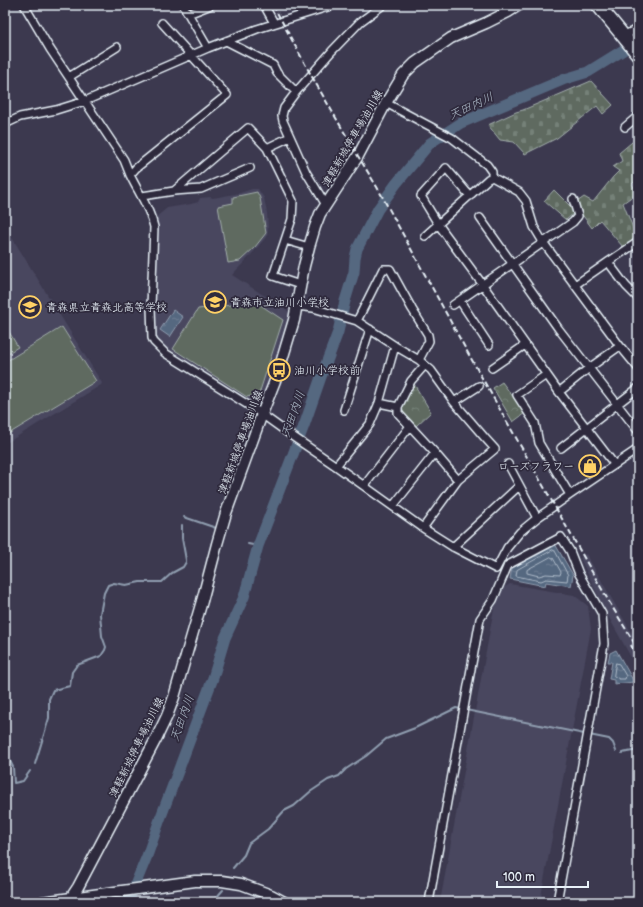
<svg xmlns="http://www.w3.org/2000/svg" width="643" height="907" viewBox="0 0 643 907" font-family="'Balsamiq Sans','Klee One',sans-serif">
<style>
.built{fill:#48465e}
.cemetery{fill:url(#cemetery-stones);stroke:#a3aeac}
.park{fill:url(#park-crowns);stroke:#a3aeac}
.pitch{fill:#5e6b60;stroke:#a3aeac}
.water{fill:url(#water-ripples);stroke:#909eb0}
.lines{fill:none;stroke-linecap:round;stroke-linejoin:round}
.shore{stroke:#adbac8;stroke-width:1}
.stream{stroke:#909eb0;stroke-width:2}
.river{stroke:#556780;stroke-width:11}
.street-casing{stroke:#e8f1f8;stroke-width:10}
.secondary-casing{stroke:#e8f1f8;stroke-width:13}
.highway-casing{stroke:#e8f1f8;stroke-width:16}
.street{stroke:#2f2a3d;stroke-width:7}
.secondary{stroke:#2f2a3d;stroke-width:10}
.highway{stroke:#2f2a3d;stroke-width:13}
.rail{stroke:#e8f1f8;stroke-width:2;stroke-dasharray:6 3;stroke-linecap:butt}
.labels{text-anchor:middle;stroke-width:3.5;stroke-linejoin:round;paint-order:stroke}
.street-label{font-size:11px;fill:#e8f1f8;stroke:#2f2a3d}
.poi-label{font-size:11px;fill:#e8f1f8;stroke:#2f2a3d;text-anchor:start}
.water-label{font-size:12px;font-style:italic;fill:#adbac8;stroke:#2f2a3d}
</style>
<defs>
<pattern id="cemetery-stones" width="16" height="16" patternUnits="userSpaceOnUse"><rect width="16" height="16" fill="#5e6b60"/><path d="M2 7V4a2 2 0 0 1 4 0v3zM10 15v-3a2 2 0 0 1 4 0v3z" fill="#758178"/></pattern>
<pattern id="park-crowns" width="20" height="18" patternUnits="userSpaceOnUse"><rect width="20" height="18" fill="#5e6b60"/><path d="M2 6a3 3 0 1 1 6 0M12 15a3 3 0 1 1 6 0" fill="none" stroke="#758178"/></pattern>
<pattern id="water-ripples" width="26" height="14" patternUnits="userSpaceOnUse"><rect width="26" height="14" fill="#556780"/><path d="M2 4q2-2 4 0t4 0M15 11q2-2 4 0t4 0" fill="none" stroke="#6d7d93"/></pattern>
</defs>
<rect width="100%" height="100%" fill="#3c394f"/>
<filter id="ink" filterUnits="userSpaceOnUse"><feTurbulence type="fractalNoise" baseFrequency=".025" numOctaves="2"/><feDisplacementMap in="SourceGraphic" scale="8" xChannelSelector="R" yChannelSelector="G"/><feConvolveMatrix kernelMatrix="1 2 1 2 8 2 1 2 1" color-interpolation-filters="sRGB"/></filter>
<g filter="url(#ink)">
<path class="built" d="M 252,189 L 258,189 L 264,198 L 267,213 L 268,229 L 267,236 L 251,255 L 232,275 L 290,312 L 277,363 L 260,406 L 257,408 L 172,355 L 156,341 L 154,337 L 155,218 L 167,208 L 191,204 L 198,202 L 200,198 L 210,197 L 213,198 L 240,193 Z
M 5,230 L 8,231 L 102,383 L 101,385 L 5,444 Z
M 586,554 L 638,644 L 638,670 L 607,614 L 580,558 Z
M 510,584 L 574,595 L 588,606 L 591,629 L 540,902 L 440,902 L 494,608 L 503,588 Z"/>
<path class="cemetery" d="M 591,81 L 613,105 L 603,114 L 597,106 L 557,138 L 525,154 L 514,142 L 500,140 L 488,125 L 516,112 L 523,110 Z
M 638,137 L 638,178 L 632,184 L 637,193 L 623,203 L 637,238 L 623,247 L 600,220 L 592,228 L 578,209 L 577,202 L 584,197 L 593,202 L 613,177 L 619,171 L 613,167 L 622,161 L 619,153 Z
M 554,190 L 573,209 L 574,213 L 566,220 L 544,201 Z"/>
<path class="park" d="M 502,382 L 525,413 L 513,422 L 493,388 Z
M 414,384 L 431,412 L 416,426 C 412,422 407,418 404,414 C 399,406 409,391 414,384 Z"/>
<path class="pitch" d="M 257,192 L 260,198 L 266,233 L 255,247 L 240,261 L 228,263 L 218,206 L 233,203 L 233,197 Z
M 256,302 L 283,320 L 259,394 L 247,397 L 173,349 L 198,309 Z
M 5,325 L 18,347 L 5,355 Z
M 62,327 L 96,381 L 5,436 L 5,362 Z"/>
<path class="water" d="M 173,310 L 183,317 L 170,337 L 160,330 Z
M 555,544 L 573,575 L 571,586 L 546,582 L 545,586 L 510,579 L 512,568 Z
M 616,650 L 634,682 L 614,684 L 614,680 L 609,679 L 612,662 L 608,662 L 610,653 Z"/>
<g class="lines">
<path class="shore" d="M 553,550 L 555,551 L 568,575 L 567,581 L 546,579 L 541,581 L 516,576 L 517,570 Z
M 551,557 L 553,558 L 561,572 L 560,575 L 546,574 L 539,576 L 527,573 L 527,570 Z
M 616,663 L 619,664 L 626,676 L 625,679 L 619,679 L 614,676 Z"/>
<path class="stream" d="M 184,517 L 216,528
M 248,544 L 258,546
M 5,744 L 7,750
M 622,753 L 638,750
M 9,759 L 13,767 L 14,783 L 23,781 L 30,771
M 35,764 L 49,718 L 49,699 L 53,690 L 70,686 L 72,672 L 77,665 L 101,656 L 105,650 L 106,647 L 102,636 L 100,614 L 104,593 L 108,585 L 114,583 L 126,585 L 140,582 L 162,582 L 172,573 L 183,567 L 186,562 L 186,560 L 182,538 L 182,525
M 233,868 L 244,855 L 249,843 L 268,829 L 284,811 L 294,806 L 310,792 L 328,780 L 339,776 L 346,769 L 366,756 L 386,739 L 415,728 L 456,708 L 609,739 L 613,743 L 616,751
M 215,902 L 215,899 L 223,890"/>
<path class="river" d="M 128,902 L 147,856 L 159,822 L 213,678 L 225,638 L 244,597 L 258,546 L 305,423 L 321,377 L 338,332 L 345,301 L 354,272 L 355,258 L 357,249 L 378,209 L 396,184 L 430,143 L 461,123 L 565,79 L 588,72 L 638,41"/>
<g class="street-casing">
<path id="street" d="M 24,5 L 50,49 L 124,160 C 126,165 128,170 130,175 C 138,192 150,208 154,227 L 151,307 L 152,338 L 154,342 L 165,353 L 256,410 L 292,436 L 336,466 L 423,528 L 453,547 L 496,569 L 507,548 L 520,532 L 537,518 L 570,495 L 638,449
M 183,5 L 208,48
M 264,5 L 274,23
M 188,14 L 211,5
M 623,36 L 631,32 L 638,28
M 226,41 L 273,65 L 277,73 L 296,92
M 69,77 L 117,47
M 386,103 L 452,138 L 487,165 L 492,172 L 492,177
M 5,124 L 20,117 L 56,110 L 85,101 L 208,48 L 257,29 L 334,5
M 625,127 L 638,116
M 267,148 L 290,137
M 130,175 L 136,168 L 227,95 L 162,23
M 174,191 L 201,189 L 250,168
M 142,196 L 174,191 L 248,128 L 267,148 L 293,201 L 292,219 L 285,240 L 309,247
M 470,196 L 446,168 L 421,196 L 438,224 L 483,285 L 559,392 L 614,464
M 326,205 L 306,172 L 283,121 L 282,116 L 284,108 L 296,92 L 332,51 L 360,22 L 383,5
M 480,218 L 558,328 L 638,431
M 425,236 L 488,179 L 492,177 L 519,192 L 526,201 L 534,227 L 543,242 L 620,346 L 638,368
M 285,240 L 273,276 L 300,285
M 608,262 L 626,286 L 638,298
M 575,285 L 608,262 L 638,242
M 460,301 L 489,345
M 453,305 L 573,222 L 578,216 L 573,199
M 297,306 L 313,308 L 357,321 L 395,346 L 419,360 L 431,370 L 454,402 L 485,438 L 495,449 L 458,480 L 423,528
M 357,321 L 383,269 L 390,269 L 412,309 L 428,335 L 429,341 L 419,360
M 425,365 L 411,381 L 398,407 L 398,413 L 435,453 L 458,480
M 492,368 L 525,345
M 546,375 L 517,395 L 535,423 L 539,443 L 570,495
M 559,392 L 589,368 L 620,346
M 454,402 L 479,386
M 379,403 L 395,346
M 344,410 L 370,329
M 561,448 L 638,388
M 508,464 L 537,518
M 336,466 L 370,424 L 379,403 L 398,407
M 364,486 L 410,426
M 393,506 L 435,453
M 453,547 L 519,486
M 429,902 L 480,619 L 493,600 L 508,565 L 561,537 L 570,551 L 579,574 L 602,614 L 604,644 L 557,902"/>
</g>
<g class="secondary-casing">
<path id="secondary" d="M 42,902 L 195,881 L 222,881 L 241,884 L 271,895 L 284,902
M 68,902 L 78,887 L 156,739 L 167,716 L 174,697 L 202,601 L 217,544 L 226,513 L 262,414 L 278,373 L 294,320 L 304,266 L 309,247 L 315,227 L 320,214 L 358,156 L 386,103 L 403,75 L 415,63 L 451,38 L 486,23 L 508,12 L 519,5"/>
</g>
<g class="highway-casing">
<path id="highway" d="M 598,5 L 638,54"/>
</g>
<use href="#street" class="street"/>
<use href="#secondary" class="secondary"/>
<use href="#highway" class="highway"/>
<path class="rail" d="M 273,5 L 311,75 L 358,156 L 377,187 L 464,346 L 608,600 L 638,649
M 631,645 L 638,659
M 5,893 L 10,902"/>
</g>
</g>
<defs>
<g id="school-ring" transform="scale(1.15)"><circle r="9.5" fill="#2f2a3d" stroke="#ffd166" stroke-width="1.5"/><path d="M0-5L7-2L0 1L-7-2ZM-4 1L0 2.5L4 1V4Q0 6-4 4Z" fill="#ffd166"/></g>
<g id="bus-ring" transform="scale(1.15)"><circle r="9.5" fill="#2f2a3d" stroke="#ffd166" stroke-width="1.5"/><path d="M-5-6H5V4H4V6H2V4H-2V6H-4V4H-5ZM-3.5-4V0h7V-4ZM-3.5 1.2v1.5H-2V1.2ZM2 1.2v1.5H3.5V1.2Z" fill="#ffd166"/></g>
<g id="shop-ring" transform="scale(1.15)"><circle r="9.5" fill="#2f2a3d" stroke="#ffd166" stroke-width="1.5"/><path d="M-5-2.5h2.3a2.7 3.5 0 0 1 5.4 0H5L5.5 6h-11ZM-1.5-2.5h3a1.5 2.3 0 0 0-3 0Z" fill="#ffd166"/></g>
</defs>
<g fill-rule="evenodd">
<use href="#school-ring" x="215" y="302"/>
<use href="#school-ring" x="30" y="307"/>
<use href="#bus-ring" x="279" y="370"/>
<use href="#shop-ring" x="590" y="466"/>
</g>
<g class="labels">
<g class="street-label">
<text transform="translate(352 138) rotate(-60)" y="4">津軽新城停車場油川線</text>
<text transform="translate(240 442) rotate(-70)" y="4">津軽新城停車場油川線</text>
<text transform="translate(136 747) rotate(-64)" y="4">津軽新城停車場油川線</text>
</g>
<g class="poi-label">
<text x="230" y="306">青森市立油川小学校</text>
<text x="46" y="311">青森県立青森北高等学校</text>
<text x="294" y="374">油川小学校前</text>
<text x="574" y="470" text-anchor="end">ローズフラワー</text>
</g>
<g class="water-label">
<text transform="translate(471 106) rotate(-25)" y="4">天田内川</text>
<text transform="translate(293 414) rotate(-70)" y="4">天田内川</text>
<text transform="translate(182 718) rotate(-70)" y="4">天田内川</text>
</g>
</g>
<rect width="643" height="907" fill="none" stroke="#2f2a3d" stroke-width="20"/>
<rect x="10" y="10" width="623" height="887" fill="none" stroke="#e8f1f8" stroke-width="1.5" filter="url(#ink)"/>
<path d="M497 881v6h91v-6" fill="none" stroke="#e8f1f8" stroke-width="2"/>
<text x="503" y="881" font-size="12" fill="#e8f1f8" stroke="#2f2a3d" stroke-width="3" paint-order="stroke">100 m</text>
</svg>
